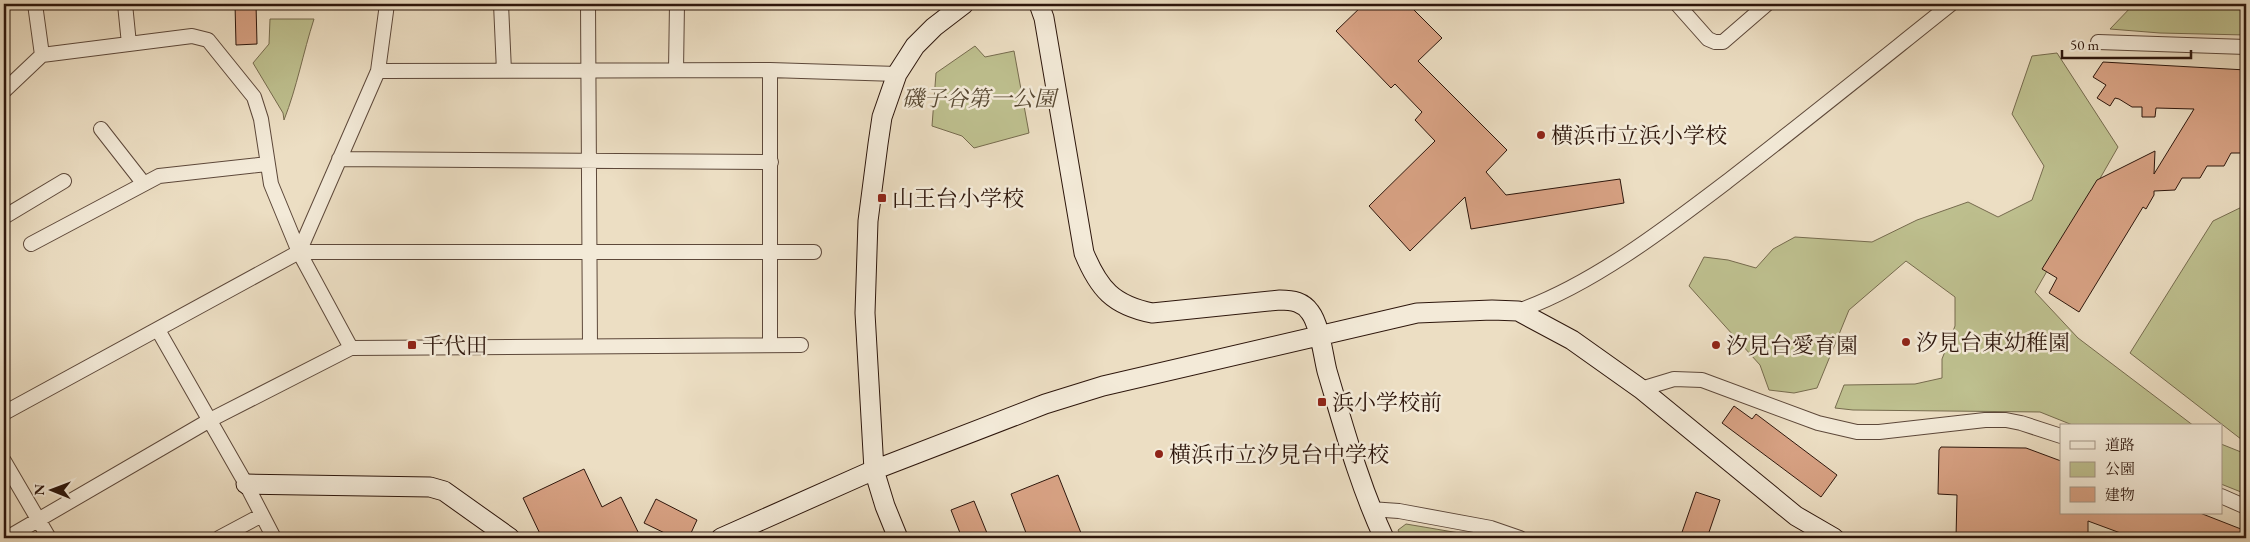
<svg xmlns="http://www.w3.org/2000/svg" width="2250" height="542" viewBox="0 0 2250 542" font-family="'EB Garamond','Noto Serif JP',serif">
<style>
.green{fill:#bec08f;stroke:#766b4e}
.building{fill:#d8a284;stroke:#2d160c}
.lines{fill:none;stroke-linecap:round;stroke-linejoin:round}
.street-casing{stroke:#5d483a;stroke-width:16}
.secondary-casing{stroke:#2d160c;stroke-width:21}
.street{stroke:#f3ead8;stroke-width:14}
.secondary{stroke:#f3ead8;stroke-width:19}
.poi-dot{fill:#8f2418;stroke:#f3ead8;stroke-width:2}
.labels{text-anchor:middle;stroke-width:5;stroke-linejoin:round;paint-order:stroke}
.park-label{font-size:22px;font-style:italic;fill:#584933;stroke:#f3ead8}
.poi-label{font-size:22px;fill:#2d160c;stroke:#f3ead8;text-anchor:start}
</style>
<rect width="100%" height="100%" fill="#ecdec3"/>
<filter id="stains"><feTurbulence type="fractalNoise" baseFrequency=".004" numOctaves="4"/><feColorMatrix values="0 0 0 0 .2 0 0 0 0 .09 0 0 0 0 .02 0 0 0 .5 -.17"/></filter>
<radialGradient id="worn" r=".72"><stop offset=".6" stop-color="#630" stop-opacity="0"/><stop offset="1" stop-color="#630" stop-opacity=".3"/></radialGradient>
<path class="green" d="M 2134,4 L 2246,4 L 2246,35 L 2160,33 L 2110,29 Z
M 270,19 L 314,19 C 303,53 297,87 284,120 L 283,113 L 253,63 L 269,44 Z
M 975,46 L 985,57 L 1014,51 L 1029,133 L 974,148 L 962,136 L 932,126 L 936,73 Z
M 2057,53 L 2118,147 L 2035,292 L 2078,338 L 2194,426 L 2075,426 L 2040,412 L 1853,410 L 1835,408 L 1844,385 L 1915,384 L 1942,378 L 1942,359 L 1955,326 L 1955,297 L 1906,261 L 1849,310 L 1817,388 L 1794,393 L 1769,390 L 1760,365 L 1689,286 L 1704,257 L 1728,260 L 1756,268 L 1773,249 L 1795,237 L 1872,242 L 1917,220 L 1968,202 L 1998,217 L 2032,200 L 2044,166 L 2012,114 L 2032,56 Z
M 2246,205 L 2246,443 L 2130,353 L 2213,221 Z
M 2221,444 L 2246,454 L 2246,494 L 2221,484 Z
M 1406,524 L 1477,536 L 1485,538 L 1402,538 L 1398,530 Z"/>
<path class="building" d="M 235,4 L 256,4 L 257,44 L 236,45 Z
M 1364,4 L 1408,4 L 1442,38 L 1418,61 L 1507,150 L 1486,172 L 1506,195 L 1620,179 L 1624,203 L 1471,229 L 1465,197 L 1410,251 L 1369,206 L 1435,141 L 1415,120 L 1422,112 L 1395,84 L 1391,88 L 1336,31 Z
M 2103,62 L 2246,70 L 2246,153 L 2231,153 L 2224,166 L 2207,166 L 2200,178 L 2182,178 L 2175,190 L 2154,191 L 2154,195 L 2146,209 L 2143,207 L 2079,312 L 2049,293 L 2057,278 L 2042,269 L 2097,180 L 2155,151 L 2154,174 L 2194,109 L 2156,108 L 2155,117 L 2142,117 L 2142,107 L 2132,107 L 2119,99 L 2115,98 L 2110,106 L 2097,98 L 2106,85 L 2093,77 Z
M 1734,406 L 1752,419 L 1756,414 L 1837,475 L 1821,497 L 1722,423 Z
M 1941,447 L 2026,448 L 2061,461 L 2061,513 L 2200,513 L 2246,531 L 2246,538 L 2134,538 L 2088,521 L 2088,538 L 1956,538 L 1957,495 L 1938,494 L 1939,450 Z
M 584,469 L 602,507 L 621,497 L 641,538 L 542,538 L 523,498 Z
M 1058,475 L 1083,538 L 1028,538 L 1011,494 Z
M 1696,492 L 1720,500 L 1707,538 L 1680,538 Z
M 656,499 L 697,520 L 691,533 L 675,538 L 644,523 Z
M 974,501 L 989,538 L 962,538 L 951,510 Z"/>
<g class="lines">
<g class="street-casing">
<path id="street" d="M 35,4 L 42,55
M 125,4 L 129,44
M 501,4 L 504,71
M 588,4 L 590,346
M 1677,4 L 1708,39 L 1715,42 L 1723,42 L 1767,4
M 2098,42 L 2246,47
M 676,70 L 677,4
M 770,70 L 770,345
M 378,71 L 770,70 L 897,74
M 4,91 L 42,55 L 192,36 L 208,40 L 254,97 L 261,119 L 271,184 L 299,252 L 351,348 L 801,345
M 101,129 L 144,184
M 339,159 L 771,162
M 4,217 L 64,181
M 31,244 L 159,176 L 267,164
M 299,252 L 814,252
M 1518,311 C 1592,285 1666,228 1729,180 C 1804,122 1877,63 1951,4
M 158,330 L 246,484 L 274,538
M 1641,389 L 1674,379 L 1702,380 L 1818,423 L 1857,432 L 1879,432 L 1985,420 L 2006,420 L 2021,423 L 2061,436
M 4,413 L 299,252 L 378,71 L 387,4
M 4,461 L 49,538
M 2221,496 L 2246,507
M 1370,509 L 1399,511 L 1491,528 L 1520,538
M 7,538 L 210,420 L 351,348
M 219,538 L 262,515"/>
</g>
<g class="secondary-casing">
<path id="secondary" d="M 1039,4 L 1044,18 L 1084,253 C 1099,289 1113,305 1152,313 L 1280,300 C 1293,300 1303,302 1310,312 C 1320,325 1323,355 1327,371 C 1344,428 1359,484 1384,538
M 246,484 L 430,487 L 444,491 L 510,538
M 721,538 L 874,470 L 1045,404 L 1103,386 L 1417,313 L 1492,310 L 1518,311 L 1572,340 L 1641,389 L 1796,516 L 1834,538
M 898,538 L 885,506 L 874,470 L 865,313 L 868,221 L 878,144 L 882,117 L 897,74 L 915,46 L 934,27 L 964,4"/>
</g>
<use href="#street" class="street"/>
<use href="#secondary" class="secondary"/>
</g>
<g class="poi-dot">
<circle cx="1541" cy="135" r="5"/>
<rect x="877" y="193" width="10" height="10" rx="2.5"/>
<circle cx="1906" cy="342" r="5"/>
<rect x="407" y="340" width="10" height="10" rx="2.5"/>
<circle cx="1716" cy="345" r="5"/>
<rect x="1317" y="397" width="10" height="10" rx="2.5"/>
<circle cx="1159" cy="454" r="5"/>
</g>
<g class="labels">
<g class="park-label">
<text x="979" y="106">磯子谷第一公園</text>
</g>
<g class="poi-label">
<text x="1551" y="143">横浜市立浜小学校</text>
<text x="892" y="206">山王台小学校</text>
<text x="1916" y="350">汐見台東幼稚園</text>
<text x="422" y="353">千代田</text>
<text x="1726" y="353">汐見台愛育園</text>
<text x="1332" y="410">浜小学校前</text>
<text x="1169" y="462">横浜市立汐見台中学校</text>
</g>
</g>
<rect width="2250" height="542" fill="none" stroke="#ecdec3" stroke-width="20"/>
<rect x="5" y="5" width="2240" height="532" fill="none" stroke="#2d160c" stroke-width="2.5"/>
<rect x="10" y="10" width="2230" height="522" fill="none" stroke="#2d160c"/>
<rect x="2060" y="424" width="162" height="90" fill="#f3ead8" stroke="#a49586"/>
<rect x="2070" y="441" width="25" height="8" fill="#f3ead8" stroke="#a49586"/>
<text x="2105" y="450" font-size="15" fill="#2d160c">道路</text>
<rect x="2070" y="462" width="25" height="15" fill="#bec08f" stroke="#a49586"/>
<text x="2105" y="474" font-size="15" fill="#2d160c">公園</text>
<rect x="2070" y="487" width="25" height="15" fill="#d8a284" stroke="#a49586"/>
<text x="2105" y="500" font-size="15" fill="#2d160c">建物</text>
<g transform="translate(52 490) rotate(271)" stroke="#f3ead8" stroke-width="4" paint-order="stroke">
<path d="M0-4L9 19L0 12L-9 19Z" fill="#2d160c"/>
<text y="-8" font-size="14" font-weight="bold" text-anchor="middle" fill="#2d160c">N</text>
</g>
<path d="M2062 50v8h129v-8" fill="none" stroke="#2d160c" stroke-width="2.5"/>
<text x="2070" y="50" font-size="15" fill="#2d160c" stroke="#f3ead8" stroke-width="4" paint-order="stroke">50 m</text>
<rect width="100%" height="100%" filter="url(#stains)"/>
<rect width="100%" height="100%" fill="url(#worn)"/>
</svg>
